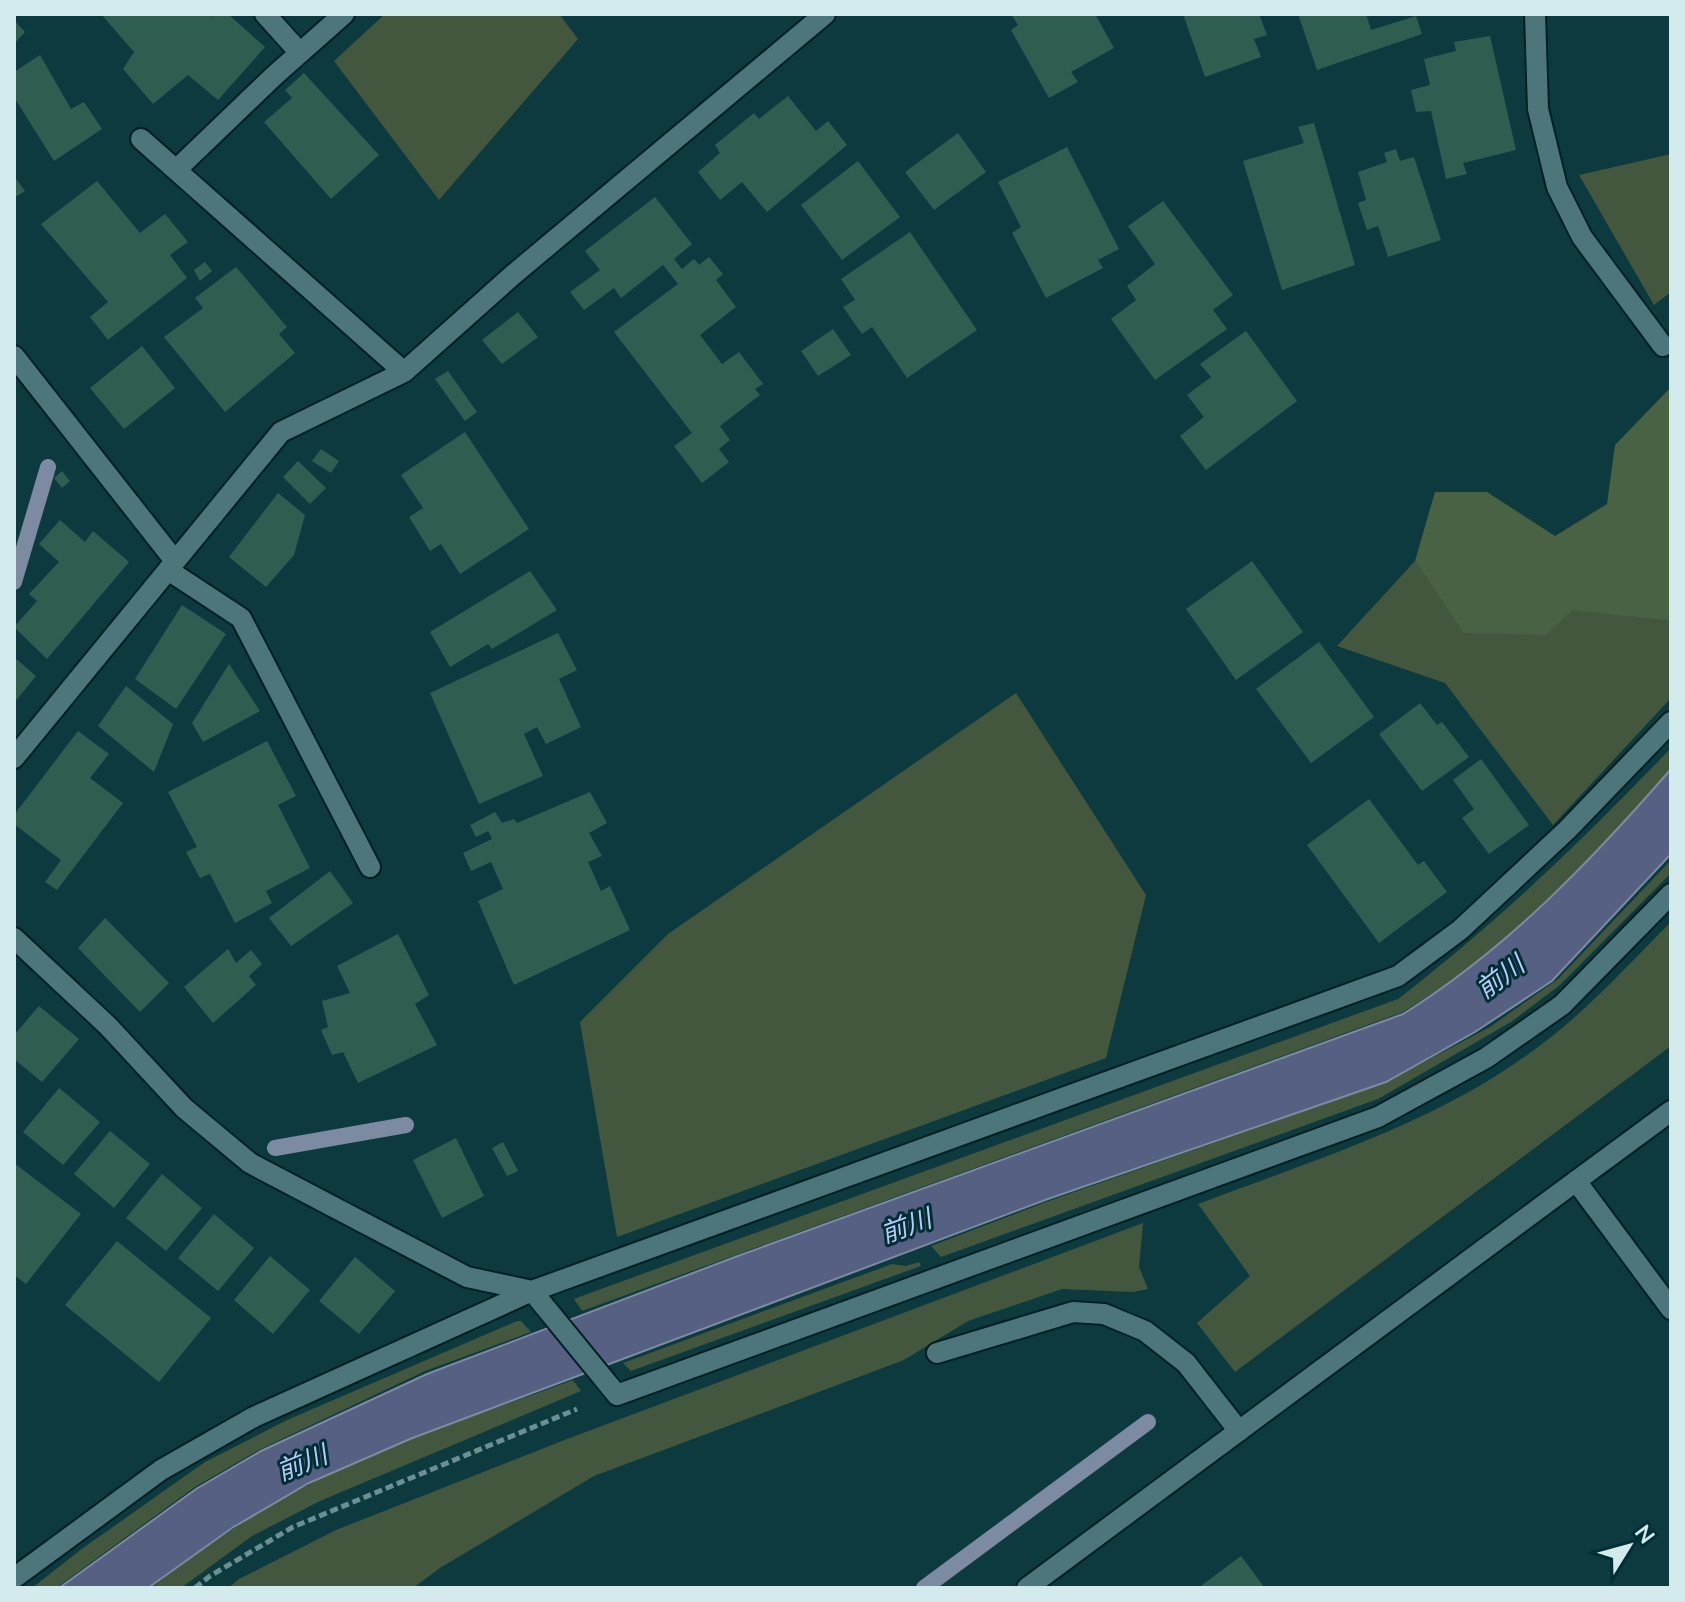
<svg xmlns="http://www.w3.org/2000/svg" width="1685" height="1602" viewBox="0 0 1685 1602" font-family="'Nunito Sans','Noto Sans JP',sans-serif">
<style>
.green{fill:#43573f}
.forest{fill:#496244}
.water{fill:#566082;stroke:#7c8aa2;stroke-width:2}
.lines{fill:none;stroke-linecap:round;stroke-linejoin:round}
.stream{stroke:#7c8aa2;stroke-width:16}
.building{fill:#2f5e51}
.service-casing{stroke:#002024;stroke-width:24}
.minor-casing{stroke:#002024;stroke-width:24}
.tertiary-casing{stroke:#002024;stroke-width:24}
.path{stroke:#6c8f93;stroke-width:5;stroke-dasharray:8 4;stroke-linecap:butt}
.service{stroke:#4c767c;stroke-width:20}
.minor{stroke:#4c767c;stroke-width:20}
.tertiary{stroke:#4c767c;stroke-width:20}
.labels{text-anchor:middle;stroke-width:6;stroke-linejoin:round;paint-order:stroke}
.water-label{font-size:26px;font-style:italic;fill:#bccafa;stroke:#002f35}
</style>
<rect width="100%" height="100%" fill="#0c3a3f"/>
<path class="green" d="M 385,14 L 559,14 L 578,39 L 439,200 L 334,61 Z
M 1671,154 L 1671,292 L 1654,305 L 1579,175 Z
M 1415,561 L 1463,633 L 1573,609 L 1671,621 L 1671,698 L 1553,825 L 1445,683 L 1337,646 Z
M 1016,693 L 1146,895 L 1106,1058 L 617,1237 L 580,1022 L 668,934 Z
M 1671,748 L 1671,768 C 1592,859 1508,950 1403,1012 L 582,1311 L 574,1299 L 579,1297 L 1398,999 C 1497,923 1585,838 1671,748 Z
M 1671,860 L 1671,873 L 1560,985 L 1511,1022 L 1378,1099 L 941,1257 L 931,1246 L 1046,1202 L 1386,1082 L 1490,1027 L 1558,979 Z
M 1671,922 L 1671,1046 L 1235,1372 L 1197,1323 L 1250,1276 L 1198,1204 C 1314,1160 1438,1123 1538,1047 C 1587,1011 1628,965 1671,922 Z
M 1143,1223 L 1139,1267 L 1148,1289 L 1133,1292 L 1062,1289 L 968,1321 L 904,1360 L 594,1476 L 440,1568 L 413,1588 L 228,1588 L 239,1579 L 336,1530 L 567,1439 Z
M 919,1262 L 921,1266 L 631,1371 L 623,1363 L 892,1264 L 906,1266 Z
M 517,1321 L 521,1321 L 531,1332 L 425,1371 L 259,1450 L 195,1487 L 56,1588 L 32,1588 L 83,1548 L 205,1462 L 287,1420 Z
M 573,1380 L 581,1391 L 320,1501 L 252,1536 L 181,1588 L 151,1588 C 200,1549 254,1513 310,1484 C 393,1441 485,1413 573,1380 Z"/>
<path class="forest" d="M 1671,387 L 1671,621 L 1573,610 L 1545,635 L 1463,633 L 1415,561 L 1435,492 L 1487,492 L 1555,536 L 1607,504 L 1615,445 Z"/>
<path class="water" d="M 1671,769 L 1671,854 L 1552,981 L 1475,1032 L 1386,1082 L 1048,1199 L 410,1439 L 309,1483 L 232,1528 L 148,1588 L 59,1588 L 196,1489 L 261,1451 L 427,1374 L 735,1257 L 1403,1014 C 1507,949 1591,861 1671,769 Z"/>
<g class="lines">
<path class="stream" d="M 14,582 L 48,467
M 275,1148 L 406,1125
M 924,1588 L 1148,1422"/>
</g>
<path class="building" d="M 101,14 L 209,14 L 211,17 L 215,14 L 228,14 L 265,47 L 218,100 L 188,75 L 153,104 L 123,69 L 134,52 Z
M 1011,14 L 1095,14 L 1114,48 L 1071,72 L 1078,82 L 1049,98 L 1011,30 L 1018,25 Z
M 1183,14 L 1259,14 L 1267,35 L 1254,39 L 1261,57 L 1205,77 Z
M 1298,14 L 1366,14 L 1371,30 L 1416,16 L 1422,34 L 1317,70 Z
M 14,20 L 25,32 L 14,44 Z
M 1490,36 L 1516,150 L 1463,163 L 1467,174 L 1446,179 L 1431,111 L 1416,112 L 1411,90 L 1430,85 L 1424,59 L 1456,51 L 1454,42 Z
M 40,55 L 71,109 L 84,102 L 102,129 L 54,161 L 14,97 L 14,72 Z
M 304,73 L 379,155 L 331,199 L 264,122 L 292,98 L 285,90 Z
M 788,96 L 816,131 L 828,121 L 847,145 L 767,212 L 742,182 L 720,200 L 698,172 L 720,153 L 715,145 L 754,113 L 759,119 Z
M 1314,123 L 1355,265 L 1282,290 L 1243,161 L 1304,143 L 1298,127 Z
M 958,133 L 986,172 L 934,210 L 905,172 Z
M 1067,147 L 1119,249 L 1098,260 L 1103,268 L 1046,298 L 1012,233 L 1021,227 L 998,182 Z
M 1396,149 L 1400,161 L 1414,157 L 1441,240 L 1388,257 L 1378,226 L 1367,230 L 1358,203 L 1366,200 L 1358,172 L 1387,162 L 1384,153 Z
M 858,161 L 900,217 L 842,260 L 801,205 Z
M 14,176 L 25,191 L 14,198 Z
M 97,181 L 140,233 L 165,214 L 188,242 L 170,255 L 187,278 L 108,340 L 90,317 L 108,302 L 41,224 Z
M 655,197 L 692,244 L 674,259 L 682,269 L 694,259 L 699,265 L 709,257 L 723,274 L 716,280 L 736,307 L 700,335 L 722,364 L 739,352 L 763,384 L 755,389 L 760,395 L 720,426 L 730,440 L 719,449 L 729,462 L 702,483 L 674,446 L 692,433 L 614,332 L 678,284 L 663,265 L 621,298 L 614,288 L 584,310 L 570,292 L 600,270 L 585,251 Z
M 1163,201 L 1233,295 L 1213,310 L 1227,329 L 1155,380 L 1111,319 L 1136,300 L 1127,286 L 1155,264 L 1128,226 Z
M 910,232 L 977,330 L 907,378 L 872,327 L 862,334 L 843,307 L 855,300 L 841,279 Z
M 205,262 L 212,271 L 200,281 L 194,270 Z
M 236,267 L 287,327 L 279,334 L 295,353 L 225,412 L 164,337 L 203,308 L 195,298 Z
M 518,312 L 538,337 L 502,364 L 482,340 Z
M 833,329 L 851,355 L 818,376 L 801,351 Z
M 1246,331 L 1297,401 L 1206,470 L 1180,436 L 1204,417 L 1187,395 L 1211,377 L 1200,364 Z
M 142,346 L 175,388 L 124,429 L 90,388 Z
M 448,371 L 477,412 L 465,421 L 435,379 Z
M 465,432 L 529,529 L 460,574 L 441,544 L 430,551 L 409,517 L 423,508 L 401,475 Z
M 321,449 L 339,461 L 331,473 L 312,461 Z
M 298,461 L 326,488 L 310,504 L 283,477 Z
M 62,471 L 70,481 L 62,488 L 54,478 Z
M 278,493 L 305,515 L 294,555 L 266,587 L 229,557 Z
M 60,520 L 85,542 L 93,531 L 129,562 L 47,659 L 14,627 L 37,601 L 29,594 L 59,562 L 39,544 Z
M 1252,561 L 1303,632 L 1236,680 L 1186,609 Z
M 530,571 L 557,610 L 492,649 L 488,644 L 450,667 L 430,632 Z
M 182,605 L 226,634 L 176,709 L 135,679 Z
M 558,633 L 577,670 L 559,679 L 581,727 L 546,744 L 537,727 L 524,734 L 543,776 L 479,804 L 430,693 Z
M 1319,642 L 1374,717 L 1311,763 L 1256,689 Z
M 14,657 L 36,676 L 14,703 Z
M 229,664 L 260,711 L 203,742 L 192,723 Z
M 126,686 L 173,724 L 154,772 L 98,726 Z
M 1420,703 L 1437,725 L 1442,722 L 1469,757 L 1422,791 L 1379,734 Z
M 78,731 L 109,754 L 90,778 L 123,803 L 57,890 L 45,882 L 61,860 L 14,824 L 14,815 Z
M 267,741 L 296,796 L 278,805 L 310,868 L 266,891 L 272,903 L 235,923 L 210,874 L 200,878 L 186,852 L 197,847 L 168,792 Z
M 1481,759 L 1529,825 L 1489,854 L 1462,818 L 1474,809 L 1453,780 Z
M 590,792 L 607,823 L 589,833 L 602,856 L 588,862 L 601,891 L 610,886 L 630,930 L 514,985 L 478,901 L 503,889 L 491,862 L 471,871 L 463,853 L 492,839 L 488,831 L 476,837 L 470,825 L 495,812 L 502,823 L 514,819 L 517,823 Z
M 1369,799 L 1418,865 L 1424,861 L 1447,892 L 1379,943 L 1307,845 Z
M 330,871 L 353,903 L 291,946 L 269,918 Z
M 105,918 L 169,983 L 140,1012 L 78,948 Z
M 398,934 L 429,995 L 415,1004 L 437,1045 L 358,1083 L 343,1052 L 332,1055 L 321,1030 L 328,1027 L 322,1001 L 350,993 L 337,966 Z
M 228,949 L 236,963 L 251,950 L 262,964 L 249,976 L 256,985 L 213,1023 L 184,987 Z
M 39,1006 L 79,1039 L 42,1082 L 14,1059 L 14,1035 Z
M 59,1088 L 100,1122 L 63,1165 L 23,1132 Z
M 110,1131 L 150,1164 L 114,1208 L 74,1174 Z
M 456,1138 L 484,1196 L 442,1218 L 413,1160 Z
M 503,1142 L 518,1171 L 507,1176 L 492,1148 Z
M 14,1163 L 81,1214 L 26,1284 L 14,1275 Z
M 162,1174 L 202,1208 L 166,1251 L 126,1218 Z
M 214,1214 L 254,1248 L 218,1291 L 178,1258 Z
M 117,1241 L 211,1318 L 159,1382 L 65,1305 Z
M 270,1256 L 310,1290 L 273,1334 L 234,1300 Z
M 355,1257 L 395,1291 L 359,1334 L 319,1301 Z
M 1241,1556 L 1265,1588 L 1198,1588 Z"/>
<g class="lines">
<g class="service-casing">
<path id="service" d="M 937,1353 L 1073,1312 L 1104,1314 L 1145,1331 L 1186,1363 L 1239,1431"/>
</g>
<g class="minor-casing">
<path id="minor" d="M 265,14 L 300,53
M 1535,14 L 1538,109 L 1557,187 L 1582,237 L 1663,346
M 141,139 L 404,372
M 176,170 L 275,75 L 344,14
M 14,356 L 175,561
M 168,570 L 241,618 L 370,867
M 14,758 L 281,432 L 404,372 L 514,274 L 825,14
M 14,938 L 108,1026 L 184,1108 L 250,1163 L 467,1277 L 532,1291 L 617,1395 L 1378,1117 L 1486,1058 L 1562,1005 L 1671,894
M 1671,1111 L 1576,1181 L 1671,1309
M 14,1578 L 161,1470 L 254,1417 L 532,1291 L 1398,976 L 1460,930 L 1567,830 L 1671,722"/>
</g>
<g class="tertiary-casing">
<path id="tertiary" d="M 1027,1588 L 1576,1181"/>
</g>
<path class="path" d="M 195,1588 L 210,1576 L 293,1527 L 577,1409"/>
<use href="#service" class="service"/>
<use href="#minor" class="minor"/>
<use href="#tertiary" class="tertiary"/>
</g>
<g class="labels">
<g class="water-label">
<text transform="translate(1500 977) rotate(-37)" y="9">前川</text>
<text transform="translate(906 1226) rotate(-20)" y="9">前川</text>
<text transform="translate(302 1463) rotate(-22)" y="9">前川</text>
</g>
</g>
<rect width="1685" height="1602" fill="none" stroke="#d4ebee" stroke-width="32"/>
<g transform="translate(1629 1546) rotate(53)" stroke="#002f35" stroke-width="6" paint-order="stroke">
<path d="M0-6L14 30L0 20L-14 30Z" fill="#d4ebee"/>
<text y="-12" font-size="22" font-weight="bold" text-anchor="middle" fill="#d4ebee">N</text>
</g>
</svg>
